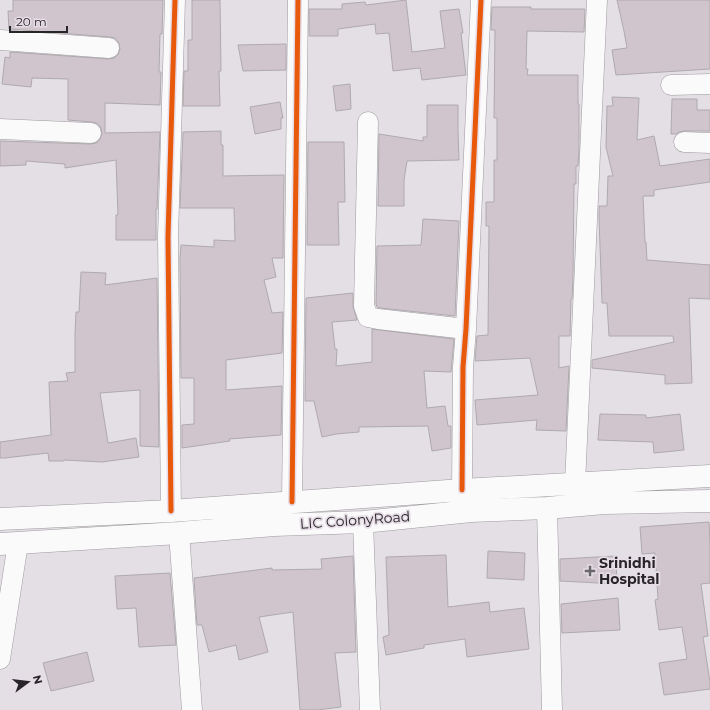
<svg xmlns="http://www.w3.org/2000/svg" width="710" height="710" viewBox="0 0 710 710" font-family="Montserrat,sans-serif">
<style>
.building{fill:#d1c5cd;stroke:#aeaaad}
.lines{fill:none;stroke-linecap:round;stroke-linejoin:round}
.minor-casing{stroke:#9d9a9e;stroke-width:21}
.major-casing{stroke:#9d9a9e;stroke-width:23}
.minor{stroke:#fbfafb;stroke-width:20}
.major{stroke:#fbfafb;stroke-width:22}
.cycleway-casing{stroke:#e6dde7;stroke-width:8}
.cycleway{stroke:#e8590c;stroke-width:5}
.poi-dot{fill:#6a666a;stroke:#e6dde7;stroke-width:1.5}
.labels{text-anchor:middle;stroke-width:3.5;stroke-linejoin:round;paint-order:stroke}
.street-label{font-size:14px;fill:#282528;stroke:#e6dde7}
.poi-label{font-size:14px;font-weight:bold;fill:#282528;stroke:#e6dde7;text-anchor:start}
</style>
<rect width="100%" height="100%" fill="#e4dfe5"/>
<path class="building" d="M 13,0 L 163,0 L 162,34 L 160,34 L 159,72 L 161,72 L 160,105 L 105,103 L 105,133 L 160,132 L 157,209 L 156,209 L 156,240 L 116,240 L 116,215 L 118,215 L 116,160 L 65,168 L 65,164 L 26,161 L 26,165 L 0,166 L 0,141 L 90,144 L 97,143 L 100,139 L 102,134 L 101,128 L 97,123 L 92,122 L 68,120 L 68,79 L 32,78 L 31,87 L 2,84 L 5,57 L 10,58 L 10,52 L 109,59 L 114,58 L 118,55 L 120,49 L 119,43 L 115,38 L 110,37 L 9,29 L 8,11 L 13,11 Z
M 192,0 L 220,0 L 221,71 L 219,71 L 220,106 L 183,106 L 184,71 L 188,71 L 188,40 L 192,40 Z
M 406,0 L 412,52 L 445,48 L 440,11 L 459,9 L 463,33 L 461,33 L 466,75 L 422,80 L 420,68 L 393,71 L 389,33 L 376,34 L 375,24 L 338,29 L 338,36 L 309,36 L 309,9 L 342,9 L 342,4 L 365,2 L 366,5 Z
M 617,0 L 710,0 L 710,69 L 616,75 L 612,50 L 627,48 L 624,31 Z
M 492,7 L 531,7 L 531,9 L 585,9 L 584,32 L 527,31 L 526,69 L 528,69 L 527,75 L 578,75 L 578,104 L 579,104 L 579,151 L 578,166 L 576,166 L 576,184 L 574,184 L 573,278 L 572,299 L 571,299 L 570,336 L 559,336 L 559,368 L 569,366 L 566,431 L 536,430 L 537,420 L 477,425 L 475,400 L 538,395 L 530,358 L 475,361 L 477,336 L 488,335 L 489,226 L 486,226 L 486,202 L 494,202 L 494,160 L 497,160 L 497,118 L 494,118 L 495,30 L 491,30 Z
M 286,44 L 286,70 L 243,71 L 238,45 Z
M 350,84 L 351,109 L 336,111 L 333,86 Z
M 612,97 L 639,98 L 637,140 L 654,136 L 660,166 L 710,159 L 710,182 L 654,190 L 654,196 L 643,196 L 645,242 L 646,242 L 647,260 L 710,265 L 710,299 L 689,298 L 692,383 L 665,384 L 665,375 L 592,368 L 592,360 L 674,342 L 673,336 L 609,336 L 607,303 L 602,303 L 599,217 L 599,206 L 607,206 L 608,176 L 613,176 L 606,147 L 607,106 L 613,106 Z
M 672,99 L 697,99 L 697,110 L 710,110 L 710,131 L 684,131 L 679,132 L 676,134 L 671,134 Z
M 280,102 L 283,118 L 281,118 L 281,129 L 255,134 L 250,107 Z
M 427,105 L 458,105 L 458,130 L 459,160 L 407,161 L 404,180 L 404,206 L 378,206 L 379,134 L 423,141 L 423,137 L 427,137 Z
M 221,131 L 221,145 L 223,145 L 223,176 L 284,175 L 283,258 L 272,258 L 276,277 L 264,280 L 272,313 L 283,312 L 282,353 L 226,360 L 226,390 L 282,386 L 281,435 L 229,439 L 230,441 L 182,448 L 182,425 L 194,424 L 194,378 L 181,378 L 180,258 L 181,245 L 214,247 L 214,240 L 235,241 L 234,208 L 180,208 L 183,132 Z
M 308,142 L 344,142 L 345,202 L 338,202 L 339,245 L 307,245 Z
M 423,219 L 459,221 L 455,316 L 380,308 L 377,307 L 376,304 L 377,246 L 421,245 Z
M 81,272 L 106,273 L 105,285 L 157,278 L 159,447 L 140,446 L 140,390 L 100,393 L 108,443 L 136,438 L 139,457 L 102,462 L 64,460 L 64,461 L 49,461 L 48,453 L 5,458 L 0,458 L 0,442 L 51,435 L 49,382 L 68,381 L 66,373 L 75,372 L 75,334 L 76,312 L 79,312 Z
M 353,293 L 353,306 L 357,320 L 332,322 L 335,349 L 337,349 L 336,366 L 372,362 L 372,329 L 454,339 L 451,372 L 424,371 L 427,408 L 445,406 L 448,426 L 451,426 L 451,448 L 432,451 L 428,426 L 359,427 L 359,432 L 336,434 L 322,437 L 314,401 L 305,401 L 306,298 Z
M 600,414 L 646,415 L 646,418 L 680,414 L 684,450 L 654,453 L 653,442 L 598,440 Z
M 709,522 L 710,543 L 710,583 L 701,584 L 708,636 L 703,637 L 710,682 L 710,689 L 664,695 L 659,663 L 687,659 L 682,627 L 659,630 L 655,600 L 658,599 L 655,553 L 642,554 L 640,527 Z
M 488,551 L 525,553 L 524,580 L 487,578 Z
M 446,555 L 448,607 L 489,602 L 490,612 L 524,608 L 529,649 L 467,657 L 465,639 L 424,645 L 424,648 L 386,655 L 383,637 L 389,635 L 386,557 Z
M 353,556 L 356,652 L 335,653 L 341,707 L 317,710 L 300,710 L 293,612 L 259,617 L 268,652 L 239,660 L 236,645 L 209,652 L 202,625 L 197,625 L 194,578 L 272,568 L 272,570 L 322,569 L 321,559 Z
M 616,556 L 617,584 L 560,581 L 560,559 Z
M 170,573 L 176,645 L 139,647 L 136,608 L 117,609 L 115,576 Z
M 618,598 L 620,630 L 562,633 L 561,604 Z
M 87,652 L 94,681 L 51,691 L 43,663 Z"/>
<g class="lines">
<g class="minor-casing">
<path id="minor" d="M 0,40 L 109,48
M 671,85 L 710,84
M 368,122 L 364,306 L 368,317 L 378,319 L 466,329
M 0,129 L 91,133
M 684,142 L 710,143
M 575,484 L 597,0
M 462,490 L 463,367 L 466,329 L 481,0
M 292,502 L 298,0
M 547,508 L 552,710
M 171,511 L 168,237 L 175,0
M 363,522 L 370,710
M 179,533 L 192,710
M 0,659 L 18,543"/>
</g>
<g class="major-casing">
<path id="major" d="M 0,519 L 171,511 L 462,490 L 710,476
M 0,544 L 179,533 L 274,525 L 363,522 L 471,511 L 547,508 L 604,503 L 710,501"/>
</g>
<use href="#minor" class="minor"/>
<use href="#major" class="major"/>
<g class="cycleway-casing">
<path id="cycleway" d="M 462,490 L 463,367 L 466,329 L 481,0
M 292,502 L 298,0
M 171,511 L 168,237 L 175,0"/>
</g>
<use href="#cycleway" class="cycleway"/>
</g>
<path class="poi-dot" d="M588 565h4v4h4v4h-4v4h-4v-4h-4v-4h4z"/>
<g class="labels">
<g class="street-label">
<text transform="translate(355 520) rotate(-4)" y="5">LIC ColonyRoad</text>
</g>
<g class="poi-label">
<text x="599" y="568">Srinidhi<tspan x="599" dy="16">Hospital</tspan></text>
</g>
</g>
<g transform="translate(28 682) rotate(75)" stroke="#e6dde7" stroke-width="3" paint-order="stroke">
<path d="M0-3L7 15L0 10L-7 15Z" fill="#282528"/>
<text y="-6" font-size="11" font-weight="bold" text-anchor="middle" fill="#282528">N</text>
</g>
<path d="M10 26v6h57v-6" fill="none" stroke="#282528" stroke-width="2"/>
<text x="16" y="26" font-size="12" fill="#282528" stroke="#e6dde7" stroke-width="3" paint-order="stroke">20 m</text>
</svg>
